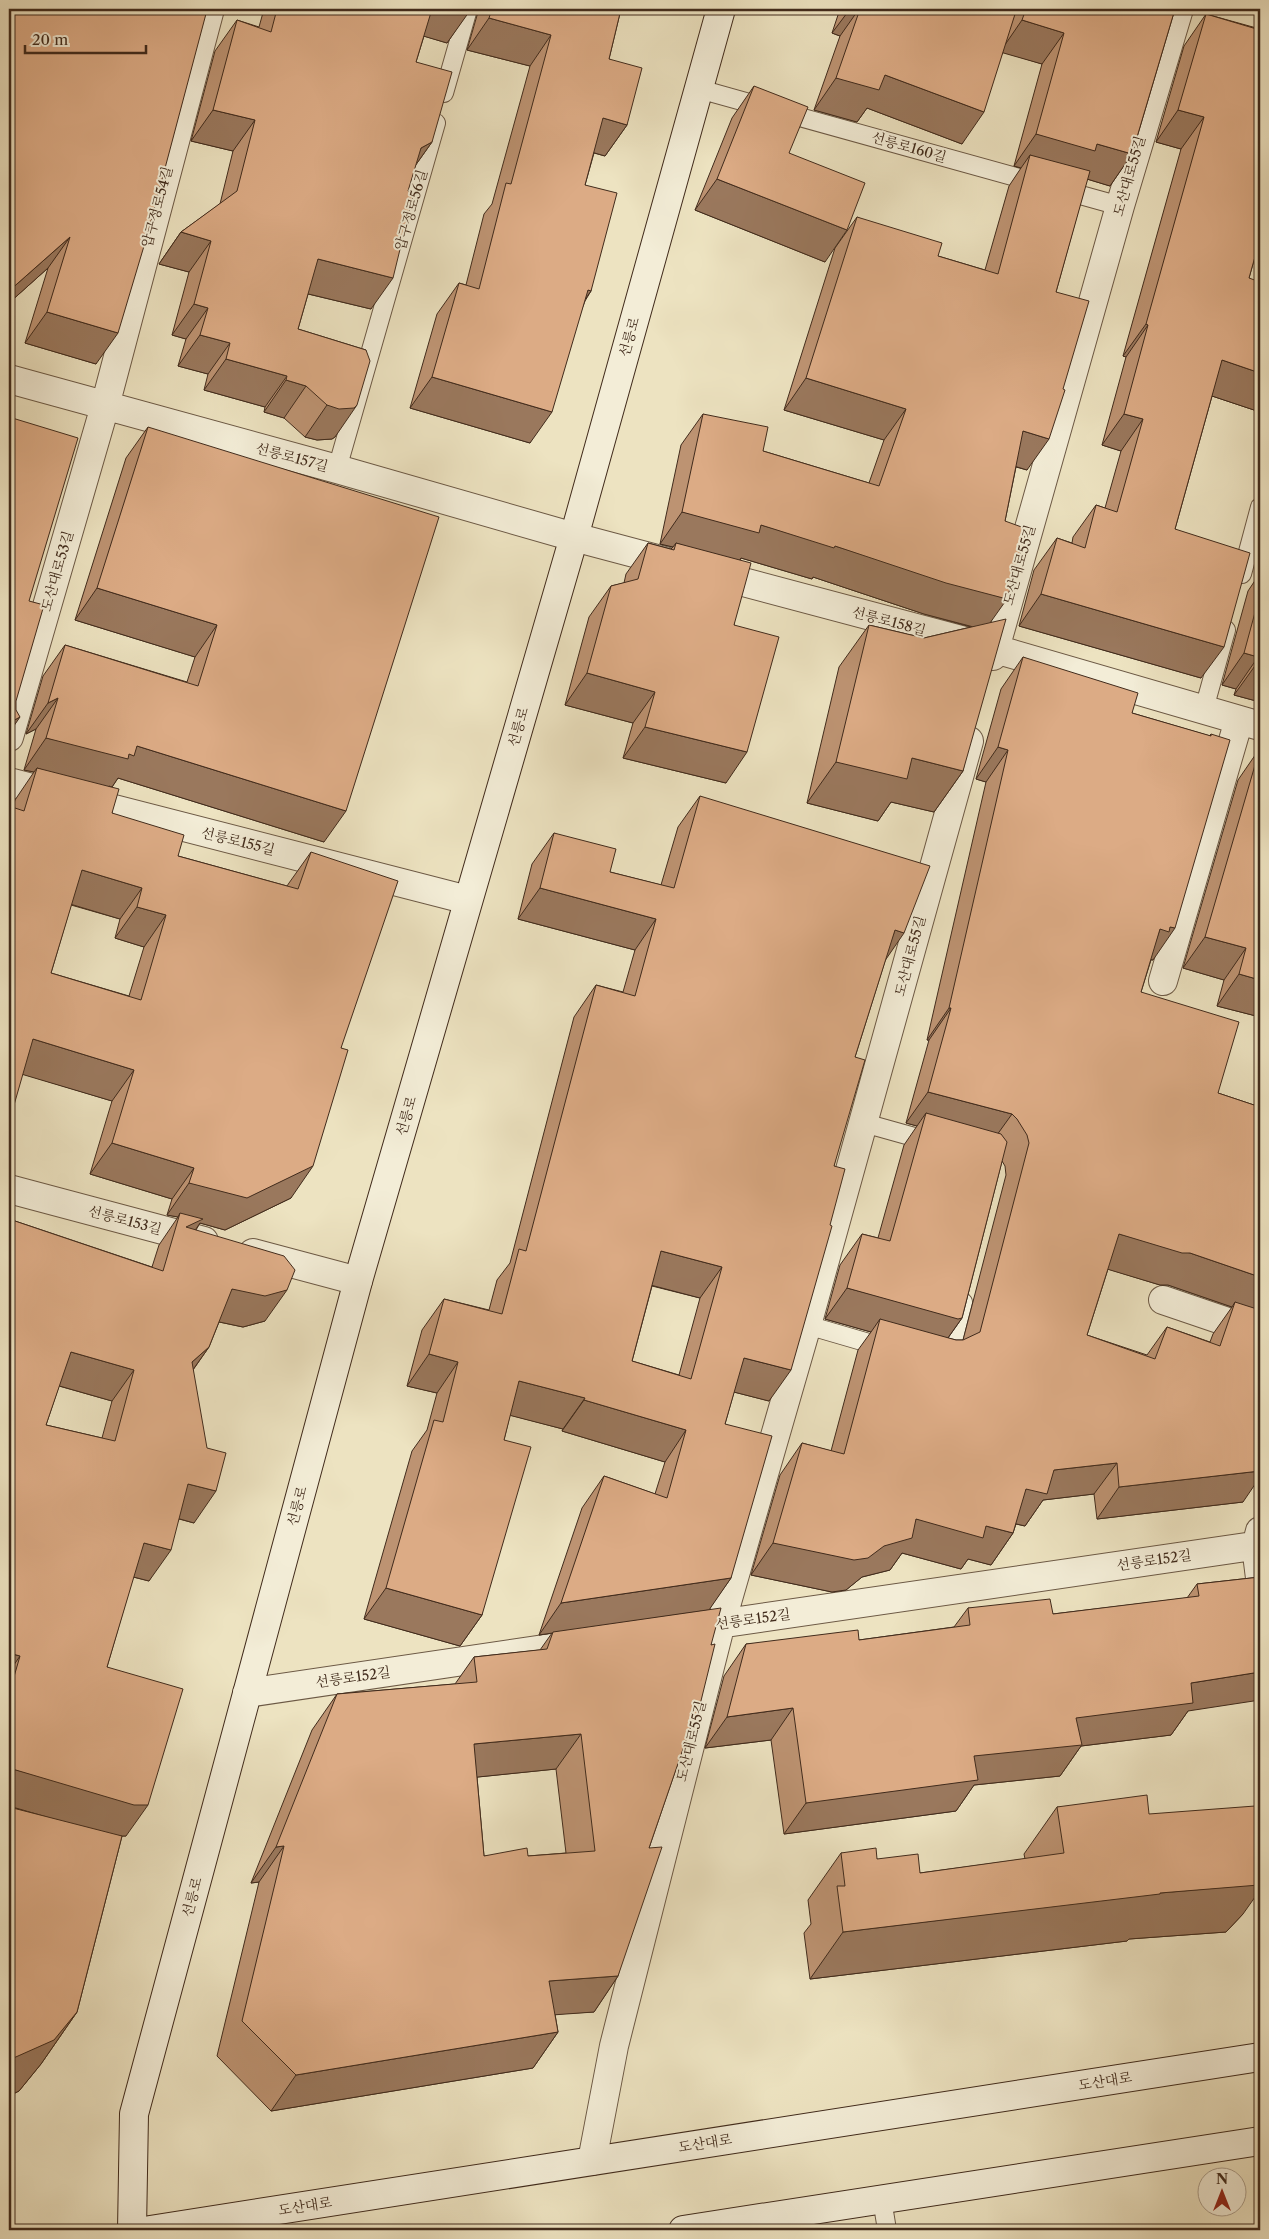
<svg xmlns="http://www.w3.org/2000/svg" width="1269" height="2239" viewBox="0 0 1269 2239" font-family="'Libre Caslon Text','Noto Serif KR',serif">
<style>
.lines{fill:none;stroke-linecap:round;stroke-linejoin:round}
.lane-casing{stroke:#6c5945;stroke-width:20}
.street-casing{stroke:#6c5945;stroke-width:30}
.secondary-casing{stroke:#412b1c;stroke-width:30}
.lane{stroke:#f3edd7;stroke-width:18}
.street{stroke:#f3edd7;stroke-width:28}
.secondary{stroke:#f3edd7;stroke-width:28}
.wall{fill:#bd9372;stroke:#412b1c;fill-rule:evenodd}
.shaded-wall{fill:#9a785d;stroke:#412b1c}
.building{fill:#dcab85;stroke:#412b1c;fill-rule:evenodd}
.labels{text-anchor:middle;stroke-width:4;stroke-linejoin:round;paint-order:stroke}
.street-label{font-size:14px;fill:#412b1c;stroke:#f3edd7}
</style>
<rect width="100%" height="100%" fill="#ede3c1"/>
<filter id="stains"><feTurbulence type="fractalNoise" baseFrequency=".004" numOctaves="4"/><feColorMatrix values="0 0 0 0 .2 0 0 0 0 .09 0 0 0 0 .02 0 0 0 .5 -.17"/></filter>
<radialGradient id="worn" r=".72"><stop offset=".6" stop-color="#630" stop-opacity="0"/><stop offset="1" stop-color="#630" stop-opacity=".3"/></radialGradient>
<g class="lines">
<g class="lane-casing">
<path id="lane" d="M 699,89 L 1120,206
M 444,93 L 468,9
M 337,469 L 436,123
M 1242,574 L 1260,507
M 1204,709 L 1226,630
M 864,1123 L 932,1142
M 807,1325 L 886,1348
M 945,1359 L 949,1357 L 963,1302
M 882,2199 L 887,2230"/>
</g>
<g class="street-casing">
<path id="street" d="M 9,379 L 337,469 L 574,537 L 995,649 L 1260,726
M 993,656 L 1120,206 L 1179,9
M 9,737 L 105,406 L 210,9
M 9,782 L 468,900
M 1163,981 L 1239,720
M 9,1189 L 204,1241
M 253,1253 L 358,1281
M 1163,1300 L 1260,1333
M 1260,1531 L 1256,1546 L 1260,1578
M 705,1626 L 1260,1545
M 247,1693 L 578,1644
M 592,2161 L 614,2046 L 721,1623 L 807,1325 L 969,741"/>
</g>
<g class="secondary-casing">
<path id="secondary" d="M 132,2230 L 134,2114 L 358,1281 L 574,537 L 721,9
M 150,2230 L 1260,2057
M 683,2230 L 1260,2141"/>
</g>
<use href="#lane" class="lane"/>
<use href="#street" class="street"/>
<use href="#secondary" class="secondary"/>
</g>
<path class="wall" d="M 9,9 L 205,9 L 96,364 L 25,343 L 48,268 L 9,303 Z
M 264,9 L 470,9 L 447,43 L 424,36 L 416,62 L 432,142 L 415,166 L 371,309 L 308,294 L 298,329 L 366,350 L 335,437 L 332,439 L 317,440 L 305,437 L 284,418 L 264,412 L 265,407 L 204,390 L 208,374 L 178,366 L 186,339 L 172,335 L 189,272 L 159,264 L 181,232 L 220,204 L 233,151 L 191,141 L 215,51 L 237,20 L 259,27 Z
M 477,9 L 621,9 L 609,59 L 627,125 L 605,156 L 594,153 L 585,185 L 591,291 L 585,301 L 530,443 L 410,408 L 437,314 L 459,283 L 466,285 L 484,214 L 492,204 L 530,66 L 467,50 L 478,12 Z
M 840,9 L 1007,9 L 1015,11 L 1015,9 L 1175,9 L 1132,154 L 1110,186 L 1087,179 L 1056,292 L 1027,470 L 1016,467 L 1005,521 L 991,622 L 963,771 L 934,812 L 891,802 L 878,821 L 807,803 L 839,667 L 869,625 L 924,638 L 971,627 L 924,614 L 813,577 L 812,579 L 741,558 L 740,560 L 734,625 L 726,783 L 623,758 L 633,723 L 565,705 L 589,617 L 611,586 L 624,583 L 626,574 L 648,543 L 671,549 L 673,547 L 660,544 L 681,445 L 703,414 L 763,451 L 869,483 L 884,440 L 784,410 L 835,248 L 857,217 L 938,256 L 985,270 L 1009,186 L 1021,168 L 1014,166 L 1042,64 L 1003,52 L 962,144 L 867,108 L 857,122 L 814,110 L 840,36 L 832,33 Z
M 1206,14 L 1260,29 L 1260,27 L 1260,239 L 1249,278 L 1260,412 L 1212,396 L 1175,529 L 1201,678 L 1019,626 L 1034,570 L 1057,538 L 1072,543 L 1073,537 L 1096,505 L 1105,508 L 1121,451 L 1102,445 L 1126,357 L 1123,356 L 1181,149 L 1156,142 L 1184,46 Z
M 754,86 L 789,153 L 825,262 L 695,210 L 732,118 Z
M 148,427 L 324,842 L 118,778 L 112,787 L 109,786 L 109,787 L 112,813 L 178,856 L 287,886 L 289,883 L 311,852 L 341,1048 L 291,1198 L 225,1230 L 200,1223 L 196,1230 L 265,1321 L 243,1327 L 219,1322 L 209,1347 L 193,1370 L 194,1523 L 179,1519 L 149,1581 L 133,1577 L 107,1667 L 126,1836 L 122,1836 L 77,2012 L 41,2064 L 19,2091 L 9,2096 L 9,1807 L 42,1816 L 9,1806 L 9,1219 L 152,1267 L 159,1245 L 178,1217 L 167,1215 L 172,1199 L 90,1174 L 112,1101 L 23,1074 L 13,807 L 15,800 L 34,772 L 24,770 L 36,729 L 26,734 L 43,676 L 65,645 L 187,682 L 195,657 L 75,620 L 126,458 ZM 71,905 L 120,919 L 115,938 L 144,947 L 129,996 L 51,973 ZM 59,1386 L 112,1401 L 102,1438 L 46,1425 Z
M 1260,573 L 1260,702 L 1234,695 L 1236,689 L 1222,685 L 1248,591 Z
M 1023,657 L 1132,713 L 1210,736 L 1211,734 L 1153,960 L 1151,960 L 1141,992 L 1218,1093 L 1260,1107 L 1243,1502 L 1097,1519 L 1094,1494 L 1043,1500 L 1025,1526 L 1016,1524 L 1013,1533 L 991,1565 L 968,1559 L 961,1569 L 902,1553 L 890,1570 L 862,1577 L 846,1590 L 832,1592 L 751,1575 L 780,1475 L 802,1443 L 831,1451 L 858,1350 L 871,1332 L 825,1319 L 840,1265 L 862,1234 L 878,1238 L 904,1145 L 917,1126 L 906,1123 L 929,1040 L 927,1040 L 986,782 L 976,779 L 1001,689 ZM 1002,1161 L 1005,1166 L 1006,1175 L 963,1340 L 956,1340 L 948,1338 L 962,1318 ZM 1108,1269 L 1160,1285 L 1168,1285 L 1232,1307 L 1213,1334 L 1210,1342 L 1167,1327 L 1147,1355 L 1087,1335 Z
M 1260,748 L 1260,1017 L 1217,1006 L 1224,980 L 1183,968 L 1238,780 Z
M 700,796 L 885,961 L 855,1057 L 834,1166 L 769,1401 L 734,1392 L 725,1424 L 731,1578 L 709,1609 L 711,1645 L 697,1717 L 691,1725 L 649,1848 L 618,1976 L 594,2012 L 555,2014 L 558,2032 L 533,2068 L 271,2111 L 217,2056 L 259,1882 L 251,1883 L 312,1730 L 337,1694 L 455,1684 L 474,1657 L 540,1650 L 552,1633 L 539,1635 L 582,1508 L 604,1476 L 655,1494 L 665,1462 L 562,1431 L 563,1429 L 510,1415 L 504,1440 L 482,1615 L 460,1646 L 364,1619 L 412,1451 L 427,1430 L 437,1393 L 407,1386 L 422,1330 L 444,1299 L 489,1310 L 497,1280 L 510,1263 L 574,1017 L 596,985 L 623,992 L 635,950 L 518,919 L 532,864 L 554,833 L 610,872 L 661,885 L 678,827 ZM 652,1286 L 700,1298 L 679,1375 L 632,1361 ZM 556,1769 L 566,1853 L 528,1856 L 484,1856 L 477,1777 Z
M 1260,1577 L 1188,1711 L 1171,1735 L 1081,1746 L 1060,1776 L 974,1785 L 956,1811 L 784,1834 L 771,1740 L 705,1748 L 724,1676 L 746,1644 L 859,1640 L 954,1627 L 968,1608 L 1053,1614 L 1187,1598 L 1197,1584 Z
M 1057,1807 L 1149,1814 L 1243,1914 L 1226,1932 L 1129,1939 L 1127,1941 L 810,1979 L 804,1933 L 811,1924 L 808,1900 L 841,1853 L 877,1859 L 920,1873 L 1025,1859 L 1024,1854 Z"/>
<path class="shaded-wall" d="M 430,9 L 459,9 L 469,12 L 447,43 L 413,33 Z
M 850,9 L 859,9 L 840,36 L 832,33 Z
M 489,18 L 551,35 L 530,66 L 467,50 Z
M 1022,20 L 1064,33 L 1042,64 L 1000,52 Z
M 885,75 L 984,112 L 962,144 L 867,108 L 857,122 L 814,110 L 836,78 Z
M 213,110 L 255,120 L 233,151 L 191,141 Z
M 1178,110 L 1204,117 L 1181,149 L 1156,142 Z
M 603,118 L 627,125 L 605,156 L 581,149 Z
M 1036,134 L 1097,144 L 1132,154 L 1110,186 L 1077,176 L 1030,155 L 1021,168 L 1014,166 Z
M 432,142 L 410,173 L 421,148 Z
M 717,179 L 847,230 L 825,262 L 695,210 Z
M 181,232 L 211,241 L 189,272 L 159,264 Z
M 70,237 L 48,268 L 9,303 L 9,291 Z
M 318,259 L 393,278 L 371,309 L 296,291 Z
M 588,290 L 591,291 L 569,322 Z
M 194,304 L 208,308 L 186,339 L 172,335 Z
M 47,312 L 118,333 L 96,364 L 25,343 Z
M 1146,324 L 1148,325 L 1126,357 L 1123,356 Z
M 200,335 L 230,343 L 208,374 L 178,366 Z
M 226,359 L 287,376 L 265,407 L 204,390 Z
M 1222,360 L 1260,373 L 1260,412 L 1200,392 Z
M 432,377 L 552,412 L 530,443 L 410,408 Z
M 806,378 L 906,409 L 884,440 L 784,410 Z
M 286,380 L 306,386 L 284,418 L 264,412 Z
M 327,405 L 357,405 L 335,437 L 332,439 L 317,440 L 305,437 Z
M 1124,414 L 1143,419 L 1121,451 L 1102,445 Z
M 1023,431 L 1049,439 L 1027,470 L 1001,462 Z
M 682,512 L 761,525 L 835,546 L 1007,599 L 985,630 L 924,614 L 813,577 L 812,579 L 741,558 L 737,564 L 676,543 L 673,547 L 660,544 Z
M 97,588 L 217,625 L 195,657 L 75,620 Z
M 1041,594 L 1224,647 L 1201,678 L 1019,626 Z
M 1244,653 L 1258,657 L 1236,689 L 1222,685 Z
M 1257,663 L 1260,664 L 1260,702 L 1234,695 Z
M 587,673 L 655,692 L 633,723 L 565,705 Z
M 58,698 L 36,729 L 26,734 L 48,703 Z
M 20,717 L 9,733 L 9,723 Z
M 645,727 L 747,752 L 726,783 L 623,758 Z
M 46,738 L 129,754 L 137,746 L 346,811 L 324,842 L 118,778 L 112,787 L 109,786 L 106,791 L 37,768 L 34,772 L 24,770 Z
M 998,747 L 1008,750 L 986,782 L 976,779 Z
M 912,758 L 963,771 L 934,812 L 891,802 L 878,821 L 807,803 L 836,762 Z
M 82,870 L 142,888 L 120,919 L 60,901 Z
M 540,888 L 656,919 L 635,950 L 518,919 Z
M 137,907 L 166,915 L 144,947 L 115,938 Z
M 1170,927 L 1175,928 L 1153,960 L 1150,959 L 1160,929 Z
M 895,930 L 904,933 L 882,965 Z
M 1205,937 L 1246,948 L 1224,980 L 1183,968 Z
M 1239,974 L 1260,980 L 1260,1017 L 1217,1006 Z
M 949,1008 L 951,1008 L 929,1040 L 927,1040 Z
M 33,1039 L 134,1070 L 112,1101 L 11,1071 Z
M 928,1092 L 1012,1114 L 989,1146 L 926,1113 L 917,1126 L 906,1123 Z
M 112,1143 L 194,1168 L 172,1199 L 90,1174 Z
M 313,1166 L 291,1198 L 225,1230 L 200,1223 L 181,1251 L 180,1213 L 178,1217 L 167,1215 L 189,1183 Z
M 1119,1234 L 1190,1253 L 1260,1277 L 1260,1317 L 1235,1302 L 1232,1307 L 1168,1285 L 1160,1285 L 1097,1266 Z
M 661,1251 L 722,1267 L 700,1298 L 639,1282 Z
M 847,1288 L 962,1318 L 940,1349 L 880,1319 L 871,1332 L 825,1319 Z
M 232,1289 L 287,1290 L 265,1321 L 243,1327 L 210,1320 Z
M 9,1301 L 14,1302 L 9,1309 Z
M 209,1347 L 187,1378 L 192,1362 Z
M 71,1352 L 134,1370 L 112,1401 L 49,1383 Z
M 429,1354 L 458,1362 L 437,1393 L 407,1386 Z
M 744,1358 L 791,1370 L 769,1401 L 722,1389 Z
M 519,1381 L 585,1398 L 563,1429 L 497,1412 Z
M 584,1400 L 686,1430 L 665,1462 L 562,1431 Z
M 1117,1463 L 1094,1494 L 1043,1500 L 1025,1526 L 1004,1521 L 1026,1489 L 1054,1470 Z
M 1260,1471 L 1260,1477 L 1243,1502 L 1097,1519 L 1119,1487 Z
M 188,1484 L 216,1491 L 194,1523 L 166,1515 Z
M 916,1519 L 986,1526 L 1013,1533 L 991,1565 L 968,1559 L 961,1569 L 902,1553 L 890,1570 L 862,1577 L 846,1590 L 832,1592 L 751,1575 L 773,1543 Z
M 144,1543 L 171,1550 L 149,1581 L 122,1574 Z
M 731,1578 L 709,1610 L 539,1635 L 561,1603 Z
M 386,1588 L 482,1615 L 460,1646 L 364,1619 Z
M 9,1653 L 20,1656 L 9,1672 Z
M 1260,1672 L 1260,1700 L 1188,1711 L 1171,1735 L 1081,1746 L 1060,1776 L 974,1785 L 956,1811 L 784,1834 L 806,1803 L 974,1756 L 1076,1718 L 1191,1683 Z
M 793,1708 L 771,1740 L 705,1748 L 727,1717 Z
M 581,1734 L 556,1769 L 449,1780 L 474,1744 Z
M 9,1768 L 148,1805 L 126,1836 L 112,1836 L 9,1806 Z
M 284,1846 L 259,1882 L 251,1883 L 276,1847 Z
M 1260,1884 L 1260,1890 L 1243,1914 L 1226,1932 L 1129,1939 L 1127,1941 L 810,1979 L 843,1932 L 1160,1893 Z
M 618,1976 L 594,2012 L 524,2017 L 549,1981 Z
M 77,2012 L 41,2064 L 19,2091 L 9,2096 L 9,2060 Z
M 558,2032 L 533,2068 L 271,2111 L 296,2075 Z"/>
<path class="building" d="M 9,9 L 205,9 L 207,10 L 147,236 L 118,333 L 47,312 L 70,237 L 9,291 Z
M 277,9 L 432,9 L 416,62 L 452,72 L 432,142 L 421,148 L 408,191 L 414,192 L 393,278 L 318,259 L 298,329 L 366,350 L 370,361 L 357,405 L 354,408 L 339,409 L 327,405 L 306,386 L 286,380 L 287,376 L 226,359 L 230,343 L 200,335 L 208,308 L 194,304 L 211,241 L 181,232 L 237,191 L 255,120 L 213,110 L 237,20 L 271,32 Z
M 459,9 L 470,9 L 469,12 Z
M 492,9 L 621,9 L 609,59 L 642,68 L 627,125 L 603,118 L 585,185 L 617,193 L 591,291 L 588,290 L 552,412 L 432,377 L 459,283 L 479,289 L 506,183 L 511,184 L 551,35 L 489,18 Z
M 860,9 L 1007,9 L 1016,11 L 984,112 L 885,75 L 879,90 L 836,78 Z
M 1026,9 L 1175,9 L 1132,154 L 1097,144 L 1095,151 L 1036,134 L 1064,33 L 1022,20 Z
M 1206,14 L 1260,30 L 1260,239 L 1249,278 L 1260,282 L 1260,373 L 1222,360 L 1175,529 L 1250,553 L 1224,647 L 1041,594 L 1057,538 L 1085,548 L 1096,505 L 1117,512 L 1143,419 L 1124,414 L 1148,325 L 1146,324 L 1204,117 L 1178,110 Z
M 754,86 L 808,107 L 789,153 L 865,183 L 847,230 L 717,179 Z
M 1030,155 L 1090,171 L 1056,292 L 1089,301 L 1063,389 L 1065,390 L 1049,439 L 1023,431 L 1005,521 L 1027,529 L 1007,599 L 946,583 L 835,546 L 834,548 L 761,525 L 759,533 L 682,512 L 703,414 L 768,427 L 763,451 L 879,486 L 906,409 L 806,378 L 857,217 L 942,243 L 938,256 L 998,274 Z
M 9,417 L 78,438 L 29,601 L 44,605 L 16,701 L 16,710 L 20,717 L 9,723 Z
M 148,427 L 439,517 L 346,811 L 137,746 L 134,756 L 129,754 L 128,759 L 46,738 L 58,698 L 48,703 L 65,645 L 198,686 L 217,625 L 97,588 Z
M 648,543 L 674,550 L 676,543 L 751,563 L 734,625 L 779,637 L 747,752 L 645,727 L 655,692 L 587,673 L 611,586 L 638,579 Z
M 1260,594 L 1260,664 L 1257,663 L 1258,657 L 1244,653 Z
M 1006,619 L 963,771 L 912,758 L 907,779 L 836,762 L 869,625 L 924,638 Z
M 1023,657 L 1138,693 L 1132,713 L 1211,736 L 1211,734 L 1230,740 L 1175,928 L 1170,927 L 1169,932 L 1160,929 L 1141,992 L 1239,1022 L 1218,1093 L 1260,1107 L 1260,1277 L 1190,1253 L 1182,1253 L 1119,1234 L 1087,1335 L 1155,1359 L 1167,1327 L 1220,1346 L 1235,1302 L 1260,1310 L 1260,1471 L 1119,1487 L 1117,1463 L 1054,1470 L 1047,1494 L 1026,1489 L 1013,1533 L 986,1526 L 983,1538 L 916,1519 L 912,1538 L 884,1546 L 868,1558 L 854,1560 L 773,1543 L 802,1443 L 844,1454 L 880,1319 L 956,1340 L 963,1340 L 980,1332 L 1029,1143 L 1027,1135 L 1017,1119 L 1012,1114 L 928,1092 L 951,1008 L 949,1008 L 1008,750 L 998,747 Z
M 1260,748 L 1260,980 L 1239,974 L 1246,948 L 1205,937 Z
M 37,768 L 119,789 L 112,813 L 184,835 L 178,856 L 298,889 L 311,852 L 398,881 L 341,1048 L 348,1050 L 313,1166 L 247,1198 L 189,1183 L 194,1168 L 112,1143 L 134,1070 L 33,1039 L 12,1112 L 9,1112 L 9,806 L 24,811 ZM 82,870 L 142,888 L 137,907 L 166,915 L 141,1000 L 51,973 Z
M 700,796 L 930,866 L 904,933 L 895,930 L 855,1057 L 865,1060 L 834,1166 L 845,1169 L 830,1225 L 832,1226 L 791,1370 L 744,1358 L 725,1424 L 772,1436 L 731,1578 L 561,1603 L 604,1476 L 667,1498 L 686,1430 L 584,1400 L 585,1398 L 519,1381 L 504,1440 L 531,1447 L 482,1615 L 386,1588 L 434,1420 L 443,1422 L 458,1362 L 429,1354 L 444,1299 L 502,1314 L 519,1249 L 526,1251 L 596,985 L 635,996 L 656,919 L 540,888 L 554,833 L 616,849 L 610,872 L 674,888 ZM 661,1251 L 722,1267 L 691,1379 L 632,1361 Z
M 926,1113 L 1001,1134 L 1007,1142 L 962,1318 L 958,1319 L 847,1288 L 862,1234 L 890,1241 Z
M 180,1213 L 203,1219 L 186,1227 L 284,1256 L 295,1270 L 287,1290 L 265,1296 L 232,1289 L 209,1347 L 192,1362 L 207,1448 L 226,1453 L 216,1491 L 188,1484 L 171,1550 L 144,1543 L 107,1667 L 183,1689 L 148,1805 L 134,1805 L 9,1768 L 9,1694 L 20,1656 L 9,1653 L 9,1316 L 14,1302 L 9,1301 L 9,1219 L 163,1271 ZM 71,1352 L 134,1370 L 115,1441 L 46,1425 Z
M 1260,1577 L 1260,1672 L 1191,1683 L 1193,1703 L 1076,1718 L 1082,1745 L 974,1756 L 978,1780 L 806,1803 L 793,1708 L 727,1717 L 746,1644 L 858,1630 L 859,1640 L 970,1625 L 968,1608 L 1050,1599 L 1053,1614 L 1199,1596 L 1197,1584 Z
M 721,1608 L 711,1645 L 715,1644 L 697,1717 L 694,1717 L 649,1848 L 662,1847 L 618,1976 L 549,1981 L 558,2032 L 296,2075 L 242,2021 L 284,1846 L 276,1847 L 337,1694 L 477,1682 L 474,1657 L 547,1649 L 553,1632 ZM 581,1734 L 595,1851 L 528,1856 L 527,1848 L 484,1856 L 474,1744 Z
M 1147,1795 L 1149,1814 L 1255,1806 L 1260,1810 L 1260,1884 L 1259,1885 L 1160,1893 L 1160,1894 L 843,1932 L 837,1886 L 845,1886 L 841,1853 L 876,1848 L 877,1859 L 918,1854 L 920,1873 L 1064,1853 L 1057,1807 Z
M 9,1807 L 122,1836 L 77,2012 L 54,2040 L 9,2060 Z"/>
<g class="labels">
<g class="street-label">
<text transform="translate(909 147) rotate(16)" y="5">선릉로160길</text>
<text transform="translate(1129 176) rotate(-74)" y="5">도산대로55길</text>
<text transform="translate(157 207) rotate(-75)" y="5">압구정로54길</text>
<text transform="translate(411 210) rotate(-74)" y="5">압구정로56길</text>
<text transform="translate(629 337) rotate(-74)" y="5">선릉로</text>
<text transform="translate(292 457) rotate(15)" y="5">선릉로157길</text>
<text transform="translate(1019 565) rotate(-74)" y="5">도산대로55길</text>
<text transform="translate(57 571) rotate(-74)" y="5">도산대로53길</text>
<text transform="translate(889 621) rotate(15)" y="5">선릉로158길</text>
<text transform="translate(518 727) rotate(-74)" y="5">선릉로</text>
<text transform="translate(238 841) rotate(14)" y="5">선릉로155길</text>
<text transform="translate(910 956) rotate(-75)" y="5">도산대로55길</text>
<text transform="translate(406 1116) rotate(-74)" y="5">선릉로</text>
<text transform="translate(125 1220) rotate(15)" y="5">선릉로153길</text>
<text transform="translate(297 1506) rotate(-75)" y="5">선릉로</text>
<text transform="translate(1154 1560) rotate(-8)" y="5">선릉로152길</text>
<text transform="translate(753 1619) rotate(-8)" y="5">선릉로152길</text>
<text transform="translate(353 1677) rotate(-8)" y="5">선릉로152길</text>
<text transform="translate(691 1741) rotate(-76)" y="5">도산대로55길</text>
<text transform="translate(192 1897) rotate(-75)" y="5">선릉로</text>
<text transform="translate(1105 2081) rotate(-9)" y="5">도산대로</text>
<text transform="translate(705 2143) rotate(-9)" y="5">도산대로</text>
<text transform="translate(305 2206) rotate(-9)" y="5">도산대로</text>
</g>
</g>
<rect width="1269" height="2239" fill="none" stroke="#ede3c1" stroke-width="30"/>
<rect x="10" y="10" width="1249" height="2219" fill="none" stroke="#412b1c" stroke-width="2.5"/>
<rect x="15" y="15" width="1239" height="2209" fill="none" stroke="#412b1c"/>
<g transform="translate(1222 2192)"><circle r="24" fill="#f3edd7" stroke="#ac9f8c"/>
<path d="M0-4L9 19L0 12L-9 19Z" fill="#8f2418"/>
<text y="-8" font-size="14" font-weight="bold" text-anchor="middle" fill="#412b1c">N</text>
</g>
<path d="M25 45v8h121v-8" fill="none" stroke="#412b1c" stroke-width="2.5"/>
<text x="32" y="45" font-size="15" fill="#412b1c" stroke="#f3edd7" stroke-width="4" paint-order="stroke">20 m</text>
<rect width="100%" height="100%" filter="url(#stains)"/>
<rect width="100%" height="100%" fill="url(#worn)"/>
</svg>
